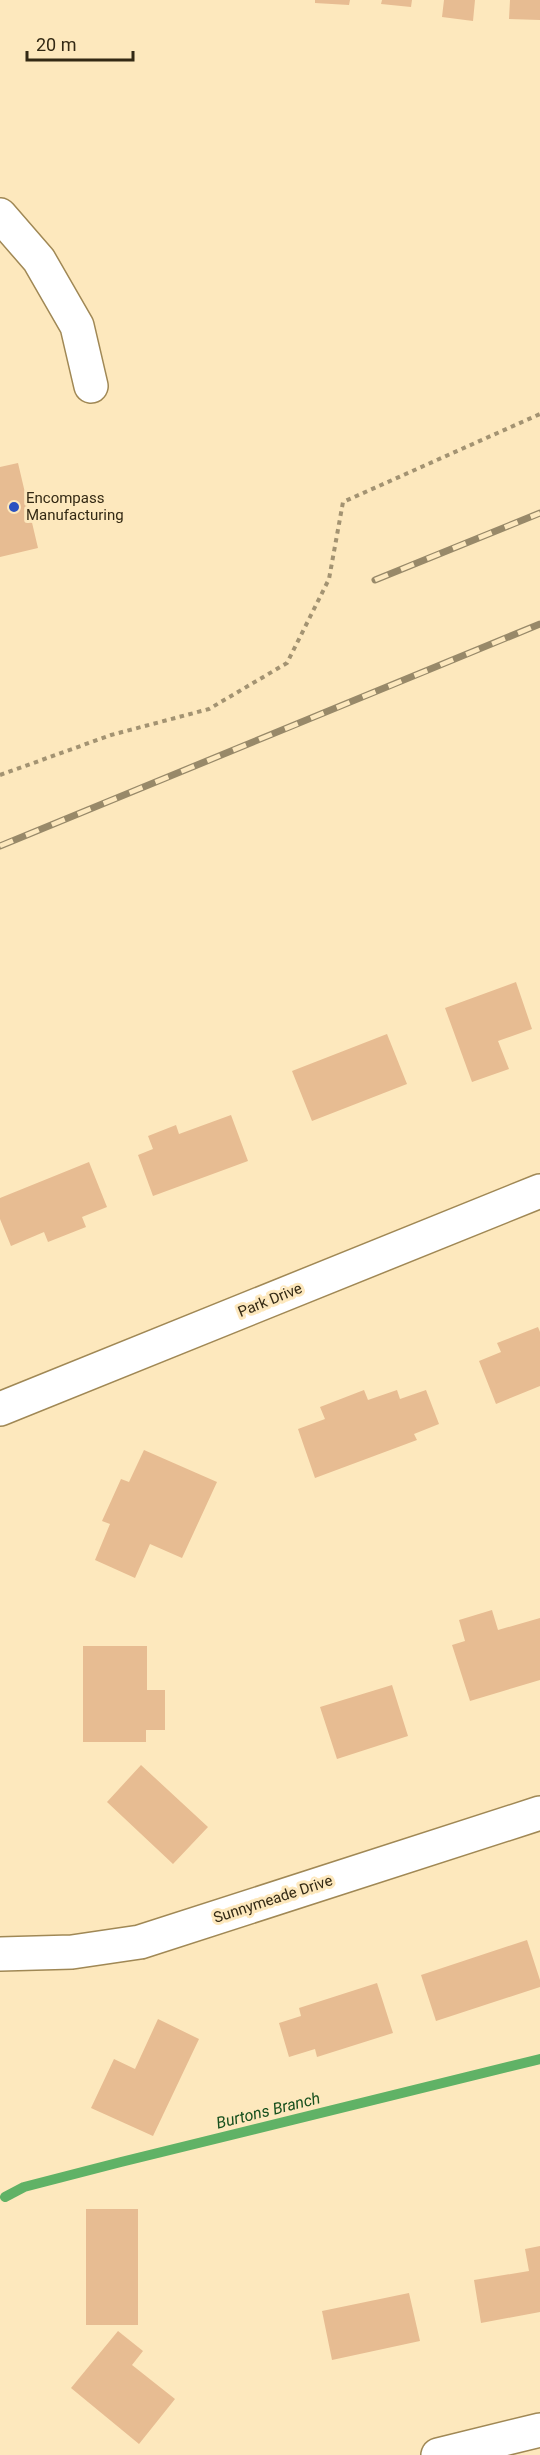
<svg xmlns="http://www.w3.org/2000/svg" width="540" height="2455" viewBox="0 0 540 2455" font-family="Roboto,sans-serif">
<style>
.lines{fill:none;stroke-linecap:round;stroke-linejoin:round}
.stream{stroke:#60b266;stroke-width:10}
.building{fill:#e7bc92}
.minor-casing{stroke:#a08855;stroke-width:36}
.path{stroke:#a39372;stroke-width:4;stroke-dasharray:4.5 4.5;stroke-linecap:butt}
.minor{stroke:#fff;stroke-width:33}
.rail-casing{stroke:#988969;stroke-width:7}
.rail{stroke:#fde8bd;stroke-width:4.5;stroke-dasharray:14;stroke-linecap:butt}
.poi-dot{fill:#2a51c0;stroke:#fde8bd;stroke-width:2}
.labels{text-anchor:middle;stroke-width:6;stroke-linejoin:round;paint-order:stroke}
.poi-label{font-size:15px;fill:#332914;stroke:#fde8bd;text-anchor:start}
.street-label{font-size:15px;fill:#332914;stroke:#fde8bd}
.water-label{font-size:16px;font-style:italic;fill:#17501e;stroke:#fde8bd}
</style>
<rect width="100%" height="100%" fill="#fde8bd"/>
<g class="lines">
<path class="stream" d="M 5,2197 L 24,2187 L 121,2162 L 540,2059"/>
</g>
<path class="building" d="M 315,0 L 350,0 L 349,5 L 315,3 Z
M 382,0 L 412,0 L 411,7 L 381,4 Z
M 444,0 L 475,0 L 473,21 L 442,17 Z
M 510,0 L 540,0 L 540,20 L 509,19 Z
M 18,463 L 38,548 L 0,557 L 0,467 Z
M 516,982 L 532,1029 L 498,1041 L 509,1069 L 472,1082 L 445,1008 Z
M 387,1034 L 407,1084 L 312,1121 L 292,1071 Z
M 231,1115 L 248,1161 L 153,1196 L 138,1155 L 153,1149 L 148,1136 L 176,1125 L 179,1134 Z
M 89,1162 L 107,1207 L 82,1217 L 86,1227 L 48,1242 L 44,1232 L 11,1246 L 0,1219 L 0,1198 Z
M 538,1327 L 540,1332 L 540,1386 L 496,1404 L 479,1361 L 501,1352 L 497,1343 Z
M 364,1390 L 368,1400 L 397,1390 L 400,1399 L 426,1390 L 439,1424 L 414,1434 L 417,1440 L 315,1478 L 298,1429 L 325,1419 L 320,1407 Z
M 144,1450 L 217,1482 L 182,1558 L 150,1544 L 135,1578 L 95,1560 L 110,1524 L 102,1521 L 121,1479 L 129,1482 Z
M 492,1610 L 498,1630 L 540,1618 L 540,1680 L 470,1701 L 452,1645 L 465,1641 L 459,1620 Z
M 83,1646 L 147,1646 L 147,1690 L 165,1690 L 165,1730 L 146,1730 L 146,1742 L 83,1742 Z
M 392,1685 L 408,1736 L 337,1759 L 320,1707 Z
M 141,1765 L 208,1827 L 173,1864 L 107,1802 Z
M 527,1940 L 540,1980 L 540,1987 L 436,2021 L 421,1975 Z
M 377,1983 L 393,2033 L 317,2057 L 315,2049 L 289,2057 L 279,2023 L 301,2016 L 299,2008 Z
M 158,2019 L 199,2039 L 153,2136 L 91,2108 L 114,2059 L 135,2069 Z
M 86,2209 L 138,2209 L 138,2325 L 86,2325 Z
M 540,2246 L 540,2312 L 481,2323 L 474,2280 L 529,2271 L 525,2249 Z
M 409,2293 L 420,2341 L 332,2360 L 322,2311 Z
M 118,2331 L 143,2351 L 132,2365 L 175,2399 L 139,2444 L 71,2388 Z"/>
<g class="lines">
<g class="minor-casing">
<path id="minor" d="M 0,215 L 39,260 L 77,326 L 91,386
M 0,1409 L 540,1191
M 0,1954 L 72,1952 L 140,1942 L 540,1813
M 438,2455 L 540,2430"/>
</g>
<path class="path" d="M 0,775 L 111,735 L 209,709 L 287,663 L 329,579 L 343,502 L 540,414"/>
<use href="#minor" class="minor"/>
<g class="rail-casing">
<path id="rail" d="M 375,580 L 540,513
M 0,846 L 540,624"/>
</g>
<use href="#rail" class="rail"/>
</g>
<circle class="poi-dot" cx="14" cy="507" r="6"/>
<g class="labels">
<g class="poi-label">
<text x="26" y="503">Encompass<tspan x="26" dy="17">Manufacturing</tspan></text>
</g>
<g class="street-label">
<text transform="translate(270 1300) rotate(-22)" y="5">Park Drive</text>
<text transform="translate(273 1899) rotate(-18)" y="5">Sunnymeade Drive</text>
</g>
<g class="water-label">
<text transform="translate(268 2110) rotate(-14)" y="6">Burtons Branch</text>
</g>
</g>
<path d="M27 51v9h106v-9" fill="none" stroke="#332914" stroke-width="3"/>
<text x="36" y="51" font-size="18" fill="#332914" stroke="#fde8bd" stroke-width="4.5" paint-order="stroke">20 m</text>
</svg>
